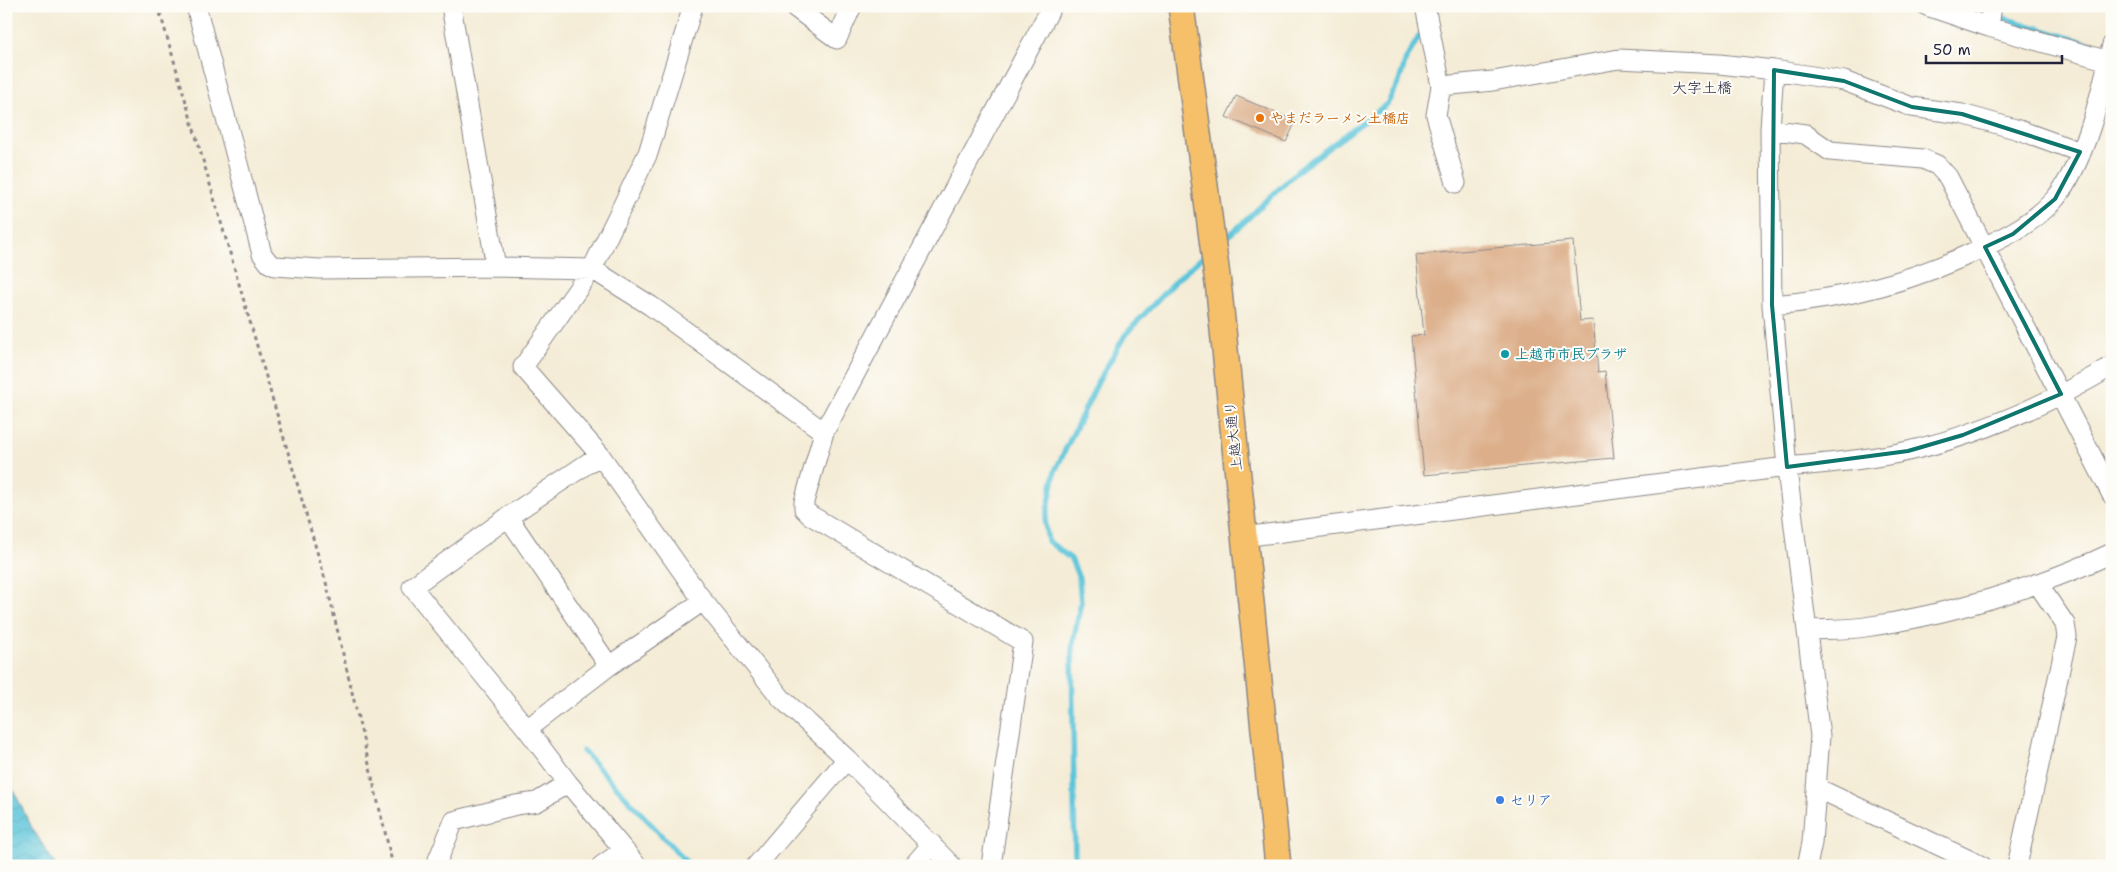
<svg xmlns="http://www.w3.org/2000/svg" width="2118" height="872" viewBox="0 0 2118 872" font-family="'Shantell Sans','Klee One',sans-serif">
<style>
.water{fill:url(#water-waves);stroke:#40748a}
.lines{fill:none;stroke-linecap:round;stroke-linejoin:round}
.stream{stroke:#5dc5da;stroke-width:5.5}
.building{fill:#dcae89}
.minor-casing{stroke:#8b8788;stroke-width:21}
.major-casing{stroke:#8b8788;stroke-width:28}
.path{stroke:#8b8788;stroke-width:3;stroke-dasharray:4 4;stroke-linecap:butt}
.minor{stroke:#fff;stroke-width:19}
.major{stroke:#f6c06b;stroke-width:25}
.marked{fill:none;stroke:#0f766e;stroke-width:4;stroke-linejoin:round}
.food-dot{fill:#e8710a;stroke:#fdfcf7;stroke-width:2}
.culture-dot{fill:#0f9aa8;stroke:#fdfcf7;stroke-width:2}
.shop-dot{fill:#3f7fe0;stroke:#fdfcf7;stroke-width:2}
.labels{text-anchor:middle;stroke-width:4;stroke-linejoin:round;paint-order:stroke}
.food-label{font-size:14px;font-weight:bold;fill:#c56008;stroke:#fdfcf7;text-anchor:start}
.culture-label{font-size:14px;font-weight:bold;fill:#0d838f;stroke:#fdfcf7;text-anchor:start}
.street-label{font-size:14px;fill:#22223b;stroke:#fdfcf7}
.shop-label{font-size:14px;font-weight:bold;fill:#366cbe;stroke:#fdfcf7;text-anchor:start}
.neighbourhood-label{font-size:15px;fill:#22223b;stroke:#fdfcf7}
</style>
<defs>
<pattern id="water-waves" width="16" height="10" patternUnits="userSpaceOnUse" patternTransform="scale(1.25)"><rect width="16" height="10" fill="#5dc5da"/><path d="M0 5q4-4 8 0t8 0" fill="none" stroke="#51a9bc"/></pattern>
</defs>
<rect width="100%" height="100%" fill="#fdfcf7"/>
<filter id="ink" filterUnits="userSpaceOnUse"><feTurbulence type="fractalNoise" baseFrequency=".02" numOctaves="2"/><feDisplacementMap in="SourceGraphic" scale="10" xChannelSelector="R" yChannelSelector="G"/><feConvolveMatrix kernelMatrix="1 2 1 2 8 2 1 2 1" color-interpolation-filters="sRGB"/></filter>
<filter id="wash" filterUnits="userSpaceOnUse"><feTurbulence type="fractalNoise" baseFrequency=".0096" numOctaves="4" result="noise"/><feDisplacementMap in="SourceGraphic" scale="20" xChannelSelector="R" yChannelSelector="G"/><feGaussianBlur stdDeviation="1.12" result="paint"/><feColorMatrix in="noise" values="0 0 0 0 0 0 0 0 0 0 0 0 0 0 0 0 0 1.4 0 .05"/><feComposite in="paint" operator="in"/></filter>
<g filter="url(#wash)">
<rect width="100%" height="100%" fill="#f4ecd6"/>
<path class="water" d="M 6,775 L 32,828 L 56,866 L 6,866 Z"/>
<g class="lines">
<path class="stream" d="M 1963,6 L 2107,49
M 1219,244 L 1242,224 L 1300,169 L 1387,104 L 1399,82 L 1406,59 L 1424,28
M 583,751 L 690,866
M 1075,866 L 1072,648 L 1081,602 L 1079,578 L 1071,559 L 1048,541 L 1045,523 L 1055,471 L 1098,382 L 1125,335 L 1175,281 L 1206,254"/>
</g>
<g id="blocks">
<path class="building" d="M 1236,96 L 1296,121 L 1286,142 L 1226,117 Z
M 1573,241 L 1580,321 L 1593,320 L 1598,372 L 1605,371 L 1614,458 L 1424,475 L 1411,336 L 1424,335 L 1416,255 Z"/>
</g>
</g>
<g filter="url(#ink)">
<use href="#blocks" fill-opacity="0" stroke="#8b8788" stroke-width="1"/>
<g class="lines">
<g class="minor-casing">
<path id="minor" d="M 196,6 L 262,254 L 269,263 L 275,266 L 319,269 L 496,267 L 592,269 L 651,306 L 824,432
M 451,6 L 496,267
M 793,6 L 837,39 L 852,6
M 1425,6 L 1441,86 L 1493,81 L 1619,59 L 1719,64 L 1774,70 L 1770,129 L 1772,305 L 1788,478 L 1820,736 L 1812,843 L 1807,866
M 1927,6 L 1989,27 L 2112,62
M 1989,27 L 1992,6
M 1774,70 L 1844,81 L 1912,107 L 1962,114 L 2019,130 L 2080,152
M 1441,86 L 1436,115 L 1456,183
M 1770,129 L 1805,134 L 1830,151 L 1923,159 L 1937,165 L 1948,177 L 2112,495
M 1772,305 C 1846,299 1915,281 1982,248 C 2009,235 2034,222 2054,200 C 2085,165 2102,89 2112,45
M 600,455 L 523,367 L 592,269 L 648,153 L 693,6
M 508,517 L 600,455 L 703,601
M 1243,537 L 1787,467 C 1827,463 1868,460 1908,451 C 1979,435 2050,403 2112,366
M 1808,630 C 1827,629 1846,630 1865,627 C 1943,616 2041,587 2112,553
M 609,666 L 508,517 L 412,587 L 527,729 L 609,666 L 703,601 L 782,699 L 847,759 L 952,866
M 527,729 L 568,783 L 624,850
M 1817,788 L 1982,866
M 438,866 L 437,862 L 454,821 L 516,805 L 537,802 L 568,783
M 601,866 L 624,850 L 637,866
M 756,866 L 847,759
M 913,866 L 932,844
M 991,866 L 1023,642 L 810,515 L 804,509 L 804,502 L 824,432 L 1052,6
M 2017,866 L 2067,637 L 2065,624 L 2037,583"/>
</g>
<g class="major-casing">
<path id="major" d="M 1181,6 L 1219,291 L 1278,866"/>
</g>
<path class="path" d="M 158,6 L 327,586 L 393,866"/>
<use href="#minor" class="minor"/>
<use href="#major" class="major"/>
</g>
</g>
<path class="marked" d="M 1774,70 L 1844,81 L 1912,107 L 1962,114 L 2080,152 L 2055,199 L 2013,234 L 1985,247 L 2061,394 L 1963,435 L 1908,451 L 1787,467 L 1772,305 Z"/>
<circle class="food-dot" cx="1260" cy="118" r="5"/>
<circle class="culture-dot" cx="1505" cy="354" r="5"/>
<circle class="shop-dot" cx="1500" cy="800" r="5"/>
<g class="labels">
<g class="food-label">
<text x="1270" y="123">やまだラーメン土橋店</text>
</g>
<g class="culture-label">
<text x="1515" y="359">上越市市民プラザ</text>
</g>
<g class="street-label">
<text transform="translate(1233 436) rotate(-96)" y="5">上越大通り</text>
</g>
<g class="shop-label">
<text x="1510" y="805">セリア</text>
</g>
<g class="neighbourhood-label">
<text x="1702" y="93">大字土橋</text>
</g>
</g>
<rect width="2118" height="872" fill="none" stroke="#fdfcf7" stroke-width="25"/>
<path d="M1926 55v8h136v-8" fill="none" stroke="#22223b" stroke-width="2.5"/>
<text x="1933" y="55" font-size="15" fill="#22223b" stroke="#fdfcf7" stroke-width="4" paint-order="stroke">50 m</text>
</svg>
